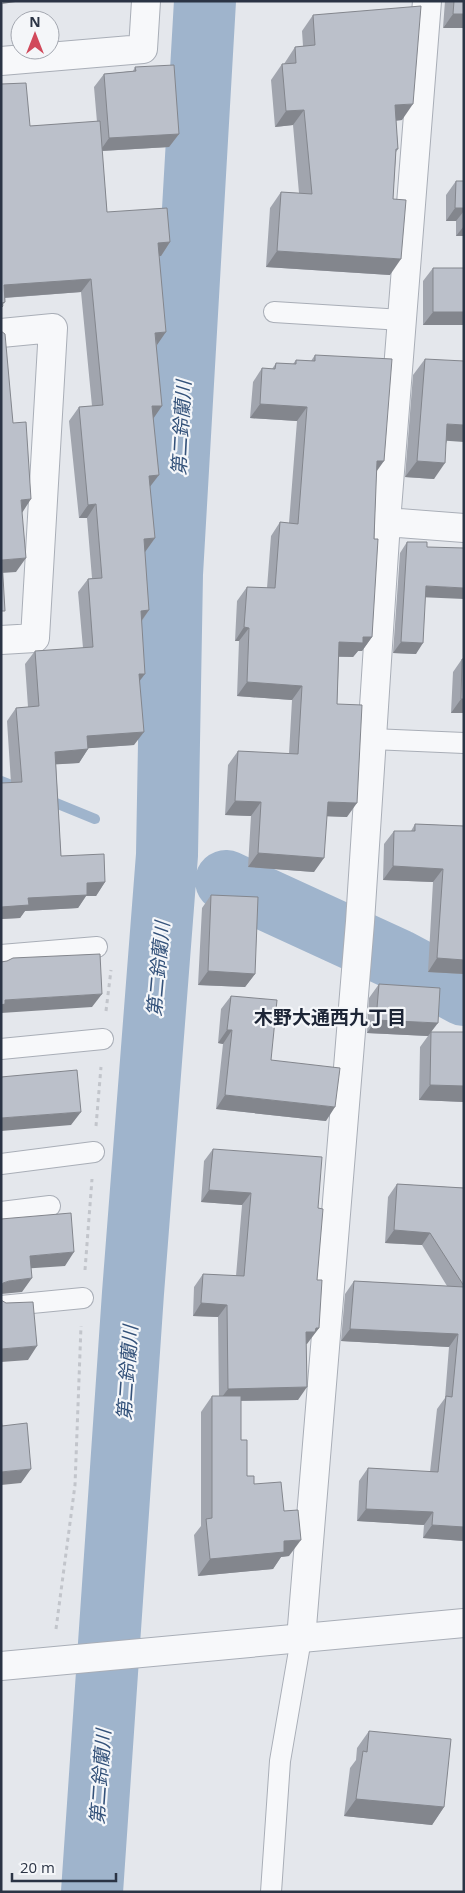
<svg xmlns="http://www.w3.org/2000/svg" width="465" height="1893" viewBox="0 0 465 1893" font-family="'Open Sans','Noto Sans JP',sans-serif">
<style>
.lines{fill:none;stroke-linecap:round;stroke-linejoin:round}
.stream{stroke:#9fb4cc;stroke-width:10}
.river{stroke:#9fb4cc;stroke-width:62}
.service-casing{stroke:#a9aeb7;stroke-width:22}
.minor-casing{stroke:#a9aeb7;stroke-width:30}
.tertiary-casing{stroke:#a9aeb7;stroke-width:30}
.path{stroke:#c2c5cb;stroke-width:3;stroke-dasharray:4 4;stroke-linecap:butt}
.service{stroke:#f7f8fa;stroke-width:20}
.minor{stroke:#f7f8fa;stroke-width:28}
.tertiary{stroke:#f7f8fa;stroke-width:28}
.wall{fill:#a1a5ae}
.shaded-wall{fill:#83868d}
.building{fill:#bbc0ca;stroke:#83868d}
.labels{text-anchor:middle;stroke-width:4.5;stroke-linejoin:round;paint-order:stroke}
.water-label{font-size:19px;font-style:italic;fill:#34527a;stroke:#f4f6f9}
.neighbourhood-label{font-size:19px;font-weight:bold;fill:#1d2536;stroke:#f4f6f9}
</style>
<rect width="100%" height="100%" fill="#e4e7ec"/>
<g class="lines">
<path class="stream" d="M 1,781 L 19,788
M 46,799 L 95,819
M 153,828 L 168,826"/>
<path class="river" d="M 226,881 L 398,960 L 464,995
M 92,1892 L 133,1293 L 167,855 L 172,574 L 205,1"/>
<g class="service-casing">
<path id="service" d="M 274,312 L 402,320
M 372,739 L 464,743
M 1,955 L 97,947
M 1,1049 L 103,1039
M 1,1164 L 94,1152
M 1,1212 L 50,1206
M 1,1306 L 83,1298
M 271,1892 L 280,1761 L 301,1639"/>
</g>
<g class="minor-casing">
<path id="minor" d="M 1,61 L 143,49 L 146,1
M 1,333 L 53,328 L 35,638 L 1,640
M 386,522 L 464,528
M 301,1639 L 360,922 L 386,522 L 427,1"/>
</g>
<g class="tertiary-casing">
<path id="tertiary" d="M 1,1666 L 464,1623"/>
</g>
<path class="path" d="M 106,1011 L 111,970
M 96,1126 L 101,1067
M 85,1270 L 92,1179
M 56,1629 L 75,1485 L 81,1326"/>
<use href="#service" class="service"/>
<use href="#minor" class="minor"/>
<use href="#tertiary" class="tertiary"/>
</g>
<path class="wall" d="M 445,1 L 464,1 L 443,28 Z
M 313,15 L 402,120 L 396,121 L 398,149 L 396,152 L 393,199 L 390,275 L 266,267 L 270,208 L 281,192 L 299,193 L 293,125 L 275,127 L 271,80 L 282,64 L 284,64 L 295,47 L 303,46 L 302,31 Z
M 135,67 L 179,134 L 169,147 L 102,151 L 107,212 L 170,242 L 161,256 L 159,256 L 157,345 L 150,487 L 155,538 L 145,552 L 149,610 L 142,621 L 140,681 L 134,745 L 88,748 L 88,749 L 79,763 L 56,764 L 61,856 L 105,882 L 96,896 L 86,896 L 78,908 L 25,911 L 20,918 L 1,919 L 1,783 L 11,783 L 7,721 L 16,708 L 28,707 L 25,664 L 35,651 L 83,648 L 78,592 L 88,579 L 92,578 L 87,518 L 79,518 L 69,421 L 79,407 L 92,406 L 81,292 L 5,298 L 5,302 L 1,308 L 1,84 L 30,126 L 97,122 L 94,87 L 104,74 L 133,71 Z
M 456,181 L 464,181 L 464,236 L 456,236 L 456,221 L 446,221 L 446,195 Z
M 433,268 L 464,325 L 423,325 L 423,281 Z
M 315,355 L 376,472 L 372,637 L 362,651 L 358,651 L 353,657 L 339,657 L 337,704 L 347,817 L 327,816 L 314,872 L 248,867 L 251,816 L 225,815 L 228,765 L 238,751 L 289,754 L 292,700 L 237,696 L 239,641 L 235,641 L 237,601 L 247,587 L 267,588 L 271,536 L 280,522 L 289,523 L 297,421 L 250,418 L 253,382 L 262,368 L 272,369 L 276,363 L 293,364 L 296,360 L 311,361 Z
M 425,359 L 447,441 L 434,479 L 405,477 L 413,375 Z
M 407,542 L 425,597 L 416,654 L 393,653 L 400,553 Z
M 462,659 L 464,659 L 464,713 L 451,713 L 453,672 Z
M 415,824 L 464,826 L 464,974 L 428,972 L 433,882 L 383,880 L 384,844 L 394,831 L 411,831 Z
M 211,895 L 255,974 L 245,987 L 198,985 L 202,908 Z
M 379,984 L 432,1032 L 464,1032 L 464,1102 L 419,1100 L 420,1047 L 428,1036 L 367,1033 L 369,998 Z
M 231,996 L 271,1060 L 326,1121 L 216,1109 L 223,1044 L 218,1043 L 221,1009 Z
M 213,1149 L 318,1208 L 317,1280 L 319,1328 L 306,1344 L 298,1400 L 241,1401 L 241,1440 L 247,1476 L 254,1484 L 284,1511 L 289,1556 L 281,1557 L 273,1569 L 198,1576 L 194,1535 L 201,1526 L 201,1412 L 212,1396 L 219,1396 L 218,1317 L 193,1316 L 194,1287 L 203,1274 L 236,1276 L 242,1205 L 201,1202 L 204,1161 Z
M 397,1184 L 464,1188 L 464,1541 L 423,1538 L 424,1525 L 357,1521 L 359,1481 L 368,1468 L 430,1472 L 437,1409 L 445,1398 L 449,1347 L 341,1341 L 345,1294 L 354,1281 L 447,1286 L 422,1245 L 385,1243 L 388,1197 Z
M 369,1731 L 444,1807 L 432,1825 L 344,1816 L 350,1768 L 356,1760 L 357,1748 Z"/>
<path class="shaded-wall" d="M 4,1 L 22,1 L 2,4 Z
M 453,14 L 464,14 L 464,28 L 443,28 Z
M 413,104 L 402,120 L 383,121 L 395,105 Z
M 304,110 L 293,125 L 275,127 L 286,111 Z
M 179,134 L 169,147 L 100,151 L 109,138 Z
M 455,208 L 464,208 L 464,211 L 456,221 L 446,221 Z
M 464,226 L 464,236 L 456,236 Z
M 170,242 L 161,256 L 148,257 L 158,243 Z
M 277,251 L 401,259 L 390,275 L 266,267 Z
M 91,279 L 81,292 L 1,298 L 4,285 Z
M 433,312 L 464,312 L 464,325 L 423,325 Z
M 166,332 L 157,345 L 155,333 Z
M 260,404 L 307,407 L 297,421 L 250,418 Z
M 152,406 L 162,406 L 153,419 Z
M 447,424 L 464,425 L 464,442 L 436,440 Z
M 377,461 L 384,461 L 374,475 Z
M 417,461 L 445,463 L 434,479 L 405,477 Z
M 159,475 L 149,488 L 149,476 Z
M 31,499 L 22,513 L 21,500 Z
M 96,504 L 87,518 L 79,518 L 88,505 Z
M 155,538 L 145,552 L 134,553 L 144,539 Z
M 26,558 L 16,572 L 1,573 L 2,560 Z
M 426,586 L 464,588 L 464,599 L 418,597 Z
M 149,610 L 139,624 L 141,611 Z
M 244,627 L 249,628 L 239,641 L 235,641 Z
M 363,637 L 372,637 L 362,651 L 358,651 L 353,657 L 329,656 L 339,642 Z
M 401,642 L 423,643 L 416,654 L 393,653 Z
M 139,674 L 145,674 L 135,687 Z
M 247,682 L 302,686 L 292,700 L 237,696 Z
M 461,699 L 464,699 L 464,713 L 451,713 Z
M 144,732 L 134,745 L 78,749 L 87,736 Z
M 88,749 L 79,763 L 46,765 L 55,752 Z
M 235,801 L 261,802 L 251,816 L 225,815 Z
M 328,802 L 357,803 L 347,817 L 318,816 Z
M 258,853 L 324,858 L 314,872 L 248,867 Z
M 393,866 L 443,869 L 433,882 L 383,880 Z
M 105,882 L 96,896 L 86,896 L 78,908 L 25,911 L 20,918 L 1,919 L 1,907 L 28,898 L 87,883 Z
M 437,958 L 464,960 L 464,974 L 428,972 Z
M 208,971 L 255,974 L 245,987 L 198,985 Z
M 102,994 L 92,1007 L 1,1013 L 1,1004 L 5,1000 Z
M 376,1020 L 438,1023 L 428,1036 L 367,1033 Z
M 227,1030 L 232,1030 L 223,1044 L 218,1043 Z
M 430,1085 L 464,1086 L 464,1102 L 419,1100 Z
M 225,1095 L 335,1107 L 326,1121 L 216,1109 Z
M 81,1112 L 71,1125 L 1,1131 L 1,1118 Z
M 209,1190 L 251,1193 L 242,1205 L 201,1202 Z
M 394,1230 L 430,1233 L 422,1245 L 385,1243 Z
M 74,1252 L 65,1266 L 20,1269 L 30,1256 Z
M 32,1278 L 22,1292 L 1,1294 L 1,1286 L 3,1283 L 9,1281 Z
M 201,1303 L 227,1305 L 218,1317 L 193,1316 Z
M 316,1328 L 319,1328 L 307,1344 L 297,1344 L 306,1332 Z
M 350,1329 L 458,1334 L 449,1347 L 341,1341 Z
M 37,1346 L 28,1360 L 1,1362 L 1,1349 Z
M 307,1387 L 298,1400 L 219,1401 L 228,1389 Z
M 31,1469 L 21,1483 L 1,1485 L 1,1472 Z
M 366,1509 L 433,1512 L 424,1525 L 357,1521 Z
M 432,1525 L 464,1527 L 464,1541 L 423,1538 Z
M 301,1540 L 289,1556 L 281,1557 L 273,1569 L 198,1576 L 210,1559 L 284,1541 Z
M 356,1799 L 444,1807 L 432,1825 L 344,1816 Z"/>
<path class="building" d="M 454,1 L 464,1 L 464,14 L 453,14 Z
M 421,6 L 413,104 L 395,105 L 398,149 L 396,149 L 393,199 L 406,200 L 401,259 L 277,251 L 281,192 L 312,194 L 304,110 L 286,111 L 282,64 L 296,63 L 295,47 L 315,45 L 313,15 Z
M 174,65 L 179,134 L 109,138 L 104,74 L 136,71 L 135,67 Z
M 26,83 L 30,126 L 100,121 L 107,212 L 167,208 L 170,242 L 158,243 L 166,332 L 155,333 L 162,406 L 152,406 L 159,475 L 149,476 L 155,538 L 144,539 L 149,610 L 141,611 L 145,674 L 139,674 L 144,732 L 87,736 L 88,749 L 55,752 L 61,856 L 104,854 L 105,882 L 87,883 L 87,895 L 28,898 L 29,905 L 1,907 L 1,783 L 22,782 L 16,708 L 39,706 L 35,651 L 93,647 L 88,579 L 102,578 L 96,504 L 88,505 L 79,407 L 103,405 L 91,279 L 4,285 L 5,302 L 2,303 L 3,306 L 1,308 L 1,84 Z
M 456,181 L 464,181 L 464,208 L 455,208 Z
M 433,268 L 464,268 L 464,312 L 433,312 Z
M 1,331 L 5,334 L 13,423 L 26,422 L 31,499 L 21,500 L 26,558 L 2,560 L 5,611 L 1,611 Z
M 315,355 L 392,359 L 384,461 L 377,461 L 374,539 L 378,539 L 372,637 L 363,637 L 363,643 L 339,642 L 337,704 L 362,705 L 357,803 L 328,802 L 324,858 L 258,853 L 261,802 L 235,801 L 238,751 L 298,754 L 302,686 L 247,682 L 249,628 L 244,627 L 247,587 L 275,588 L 280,522 L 298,524 L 307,407 L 260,404 L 262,368 L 275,369 L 276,363 L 296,364 L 296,360 L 315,361 Z
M 425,359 L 464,361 L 464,425 L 447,424 L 445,463 L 417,461 Z
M 407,542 L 427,542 L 427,547 L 464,548 L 464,588 L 426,586 L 423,643 L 401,642 Z
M 462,659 L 464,659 L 464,699 L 461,699 Z
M 415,824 L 464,826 L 464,960 L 437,958 L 443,869 L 393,866 L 394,831 L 415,831 Z
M 211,895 L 258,897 L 255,974 L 208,971 Z
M 100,954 L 102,994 L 5,1000 L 5,1004 L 1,1005 L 1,962 L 7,961 L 13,958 Z
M 379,984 L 440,988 L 438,1023 L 376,1020 Z
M 231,996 L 277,1000 L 271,1060 L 340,1068 L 335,1107 L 225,1095 L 232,1030 L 227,1030 Z
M 431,1032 L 464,1032 L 464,1086 L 430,1085 Z
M 77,1070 L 81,1112 L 1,1118 L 1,1077 Z
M 213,1149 L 322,1157 L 318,1208 L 323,1209 L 317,1280 L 322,1280 L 319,1328 L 316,1328 L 315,1332 L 306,1332 L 307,1387 L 228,1389 L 227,1305 L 201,1303 L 203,1274 L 244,1276 L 251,1193 L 209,1190 Z
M 397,1184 L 464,1188 L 464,1286 L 430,1233 L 394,1230 Z
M 71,1213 L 74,1252 L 30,1256 L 32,1278 L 9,1281 L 3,1283 L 1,1286 L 1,1219 Z
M 354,1281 L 464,1287 L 464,1527 L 432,1525 L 433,1512 L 366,1509 L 368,1468 L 438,1472 L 446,1396 L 452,1397 L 458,1334 L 350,1329 Z
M 1,1300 L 6,1303 L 33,1302 L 37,1346 L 1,1349 Z
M 212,1396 L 241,1396 L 241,1440 L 247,1440 L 247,1476 L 254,1476 L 254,1484 L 281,1482 L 284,1511 L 298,1510 L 301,1540 L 284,1541 L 284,1552 L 210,1559 L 206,1519 L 212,1518 Z
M 1,1420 L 2,1426 L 27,1423 L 31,1469 L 1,1472 Z
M 369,1731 L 451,1739 L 444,1807 L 356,1799 L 363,1751 L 367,1752 Z"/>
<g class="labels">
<g class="water-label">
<text transform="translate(181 428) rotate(-87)" y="7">第二鈴蘭川</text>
<text transform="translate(158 969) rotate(-85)" y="7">第二鈴蘭川</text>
<text transform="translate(127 1373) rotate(-86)" y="7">第二鈴蘭川</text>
<text transform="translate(100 1777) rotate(-86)" y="7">第二鈴蘭川</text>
</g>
<g class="neighbourhood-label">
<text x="330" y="1024">木野大通西九丁目</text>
</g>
</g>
<rect width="465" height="1893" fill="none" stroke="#2b3445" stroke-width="5"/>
<g transform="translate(35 35)"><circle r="24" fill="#f4f6f9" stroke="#a4a8b1"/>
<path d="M0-4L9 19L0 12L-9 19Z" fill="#d1495b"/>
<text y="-8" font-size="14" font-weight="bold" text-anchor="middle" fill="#2b3445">N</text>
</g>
<path d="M12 1873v8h104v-8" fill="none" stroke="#2b3445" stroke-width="2.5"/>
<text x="20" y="1873" font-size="15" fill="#2b3445" stroke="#f4f6f9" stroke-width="4" paint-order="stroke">20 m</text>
</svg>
